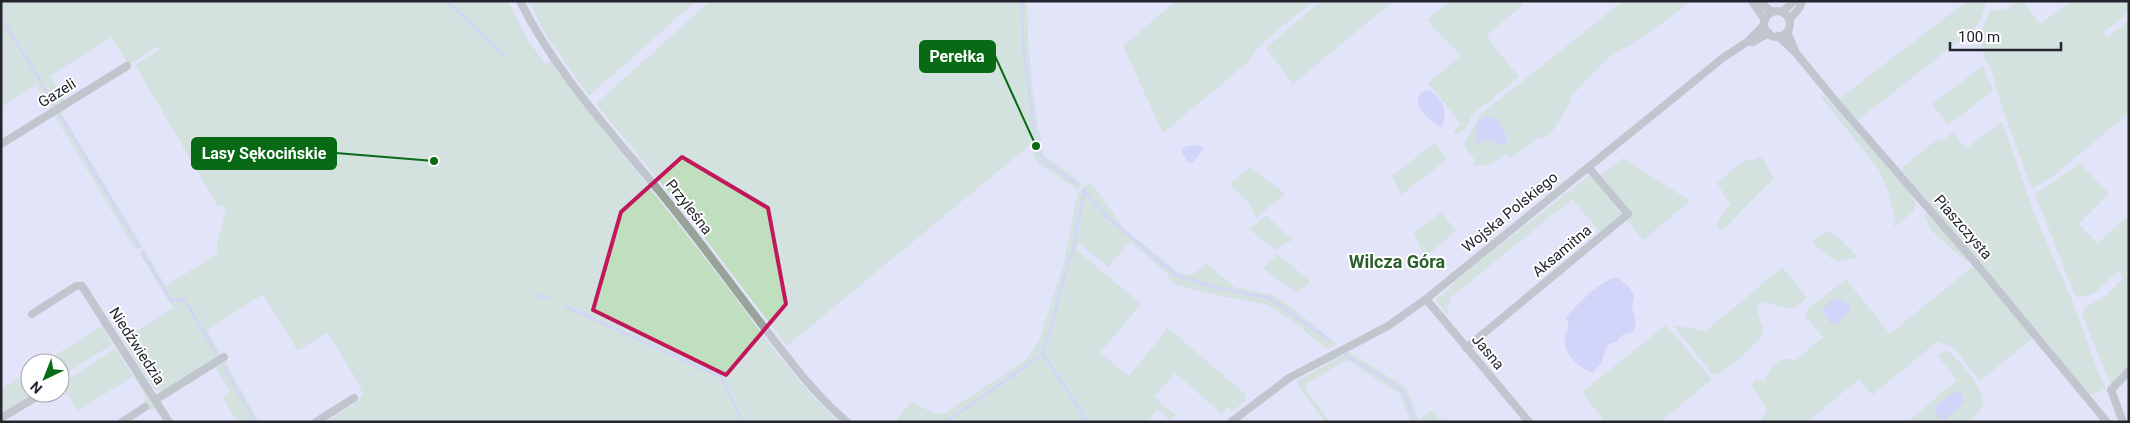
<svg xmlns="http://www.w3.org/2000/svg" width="2130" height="423" viewBox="0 0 2130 423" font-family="Roboto,sans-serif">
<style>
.green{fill:#c0dfbf}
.water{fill:#bfc2f8}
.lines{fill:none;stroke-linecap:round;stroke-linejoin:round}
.stream{stroke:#bfc2f8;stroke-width:2.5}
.minor{stroke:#9aa399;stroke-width:8}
.marked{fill:none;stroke:#c2185b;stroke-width:4;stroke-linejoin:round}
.labels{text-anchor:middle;stroke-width:4;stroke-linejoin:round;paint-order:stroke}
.street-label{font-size:15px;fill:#23242e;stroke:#fff}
.quarter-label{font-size:18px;font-weight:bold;fill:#2b602c;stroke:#fff}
.leader{fill:none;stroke:#096a15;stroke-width:2}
.callout-dot{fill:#096a15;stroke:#fff;stroke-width:2}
.callout{fill:#096a15;stroke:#096a15;stroke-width:2}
.callout-label{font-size:16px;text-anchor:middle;font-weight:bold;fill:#fff}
</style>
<rect width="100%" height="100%" fill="#e2e4fa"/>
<path class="green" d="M 1,1 L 508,1 L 527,39 L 545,64 L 550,61 C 605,135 665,205 721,279 C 759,328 793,381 839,422 L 326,422 L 356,403 L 363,395 L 358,382 L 327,332 L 298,351 L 263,294 L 207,330 L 222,356 L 163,391 L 154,389 L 123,340 L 173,308 L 139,252 L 144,249 L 166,286 L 218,253 L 217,244 L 226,211 L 223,206 L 218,206 L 135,65 L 160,49 L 158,46 L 129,65 L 111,37 L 50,76 L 65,101 L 51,109 L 36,85 L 1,106 Z
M 529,1 L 696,1 L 589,96 L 547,37 Z
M 710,1 L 1027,1 L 1028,39 L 1033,95 L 1042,150 L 1045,156 L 1082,183 L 1078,190 L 1080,192 L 1085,186 L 1090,184 L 1094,186 L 1125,230 L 1179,273 L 1191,275 L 1207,264 L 1234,287 L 1272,295 L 1287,304 L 1337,344 L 1327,349 L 1294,322 L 1268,305 L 1211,294 L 1177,285 L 1167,279 L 1170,276 L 1130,242 L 1108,267 L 1078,242 L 1077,250 L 1141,304 L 1100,353 L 1129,376 L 1168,328 L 1245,394 L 1245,401 L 1233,411 L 1228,407 L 1221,413 L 1175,373 L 1154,397 L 1175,415 L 1170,420 L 1157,410 L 1147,422 L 895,422 L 911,402 L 934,413 L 945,413 L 1027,359 L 1039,341 L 1064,263 L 1078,190 L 1039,164 L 1035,157 L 1031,144 L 787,346 L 681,207 L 596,104 Z
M 1176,1 L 1314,1 C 1292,20 1263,37 1247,63 L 1163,133 L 1123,46 Z
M 1321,1 L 1387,1 L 1390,4 L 1293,84 L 1266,48 Z
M 1450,1 L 1519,1 L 1523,5 L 1486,36 L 1519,77 L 1472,115 L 1466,128 L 1457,135 L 1453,131 L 1461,124 L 1428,83 L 1461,56 L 1427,20 Z
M 1623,1 L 1690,1 L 1675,14 L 1635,42 L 1610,56 L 1571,96 L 1570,104 L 1550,135 L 1536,139 L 1511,158 L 1504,155 L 1491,164 L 1475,166 L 1474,159 L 1464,145 L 1480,115 Z
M 1967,1 L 1987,1 L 1980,21 L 1974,29 L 1858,120 L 1839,99 Z
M 2017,1 L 2023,1 L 2040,24 L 2072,1 L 2129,1 L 2129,10 L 2124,14 L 2124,16 L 2103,33 L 2108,37 L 2129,21 L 2129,113 L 2053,176 L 2032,189 L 2003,111 L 1989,63 L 1987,64 C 1978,38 1980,35 1990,10 C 2002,11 2009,11 2017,1 Z
M 1983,66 L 1993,91 L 1948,125 L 1932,104 Z
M 1824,95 L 1911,194 L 1916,205 L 1913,211 L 1894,228 L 1895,221 L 1888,191 L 1879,170 L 1821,97 Z
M 60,111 L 142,246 L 135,250 L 54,115 Z
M 2002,121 L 2034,213 L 2073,302 L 2097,370 L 2106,388 L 2094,394 L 2088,394 L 2038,331 L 1903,172 L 1903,167 L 1935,141 L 1941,141 L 1953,132 L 1966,149 Z
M 1435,143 L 1447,159 L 1401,195 L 1392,176 Z
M 1757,157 L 1761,157 L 1774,178 L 1727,226 L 1723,230 L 1719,230 L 1717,224 L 1730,204 L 1717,183 L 1745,160 L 1751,161 Z
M 1623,158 L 1690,201 L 1643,240 L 1626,219 L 1631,215 L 1600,176 Z
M 2080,163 L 2109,194 L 2079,224 L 2098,243 L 2129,215 L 2129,366 L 2111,385 L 2082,314 L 2085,307 L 2105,296 L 2122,279 L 2119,270 C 2106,280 2094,301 2075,296 L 2035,194 Z
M 1250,167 C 1262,178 1274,184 1285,194 L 1256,218 L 1248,202 L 1230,184 Z
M 1590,175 L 1622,214 L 1600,232 L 1572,199 L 1450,298 L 1447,315 L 1436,300 L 1455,283 L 1454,281 Z
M 1441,212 L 1456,231 L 1425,257 L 1414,233 Z
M 1928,213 L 1967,259 L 1967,262 L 1934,233 L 1930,228 L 1924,215 Z
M 1267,215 C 1270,220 1287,234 1293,240 L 1280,245 L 1276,250 L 1249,229 Z
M 1829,232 L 1840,239 L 1858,257 L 1839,261 L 1831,258 L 1812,242 L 1823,233 Z
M 1277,254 L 1309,280 L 1310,282 L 1297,293 L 1263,269 Z
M 1782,267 L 1807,297 L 1795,308 L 1785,308 L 1763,301 L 1758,306 C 1756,320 1762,319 1763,329 C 1765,340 1730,365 1722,372 L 1716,375 L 1710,371 L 1673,325 L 1706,331 Z
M 1972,267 L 1975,267 L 2033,338 L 1980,381 L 1954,348 L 1937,342 L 1872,395 L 1859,379 L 1807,422 L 1761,422 L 1767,409 L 1751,385 L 1756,380 L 1764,382 C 1768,368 1780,355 1796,360 L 1823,337 L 1805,316 L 1808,309 L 1846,279 L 1890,334 Z
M 1666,325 L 1712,379 L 1660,422 L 1605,422 L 1582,392 Z
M 102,326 L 113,344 L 60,377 L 60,363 L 43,363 Z
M 115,348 L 133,376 L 136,375 L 158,408 L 148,410 L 144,403 L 145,395 L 133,376 L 78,411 L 61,385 Z
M 1948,351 C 1960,360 1988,392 1982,407 C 1979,413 1973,418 1968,422 L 1907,422 L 1957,380 L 1937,355 Z
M 1348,352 L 1406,387 L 1419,420 L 1432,410 L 1441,421 L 1446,418 L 1449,422 L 1410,422 L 1400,394 L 1347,360 L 1306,384 L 1305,388 L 1330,422 L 1325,422 L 1300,388 L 1297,381 Z
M 225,361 L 259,422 L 238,422 L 223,398 L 230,393 L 215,367 Z
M 30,371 L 30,393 L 35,393 L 3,413 L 1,410 L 1,389 Z"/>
<path class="water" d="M 1427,90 C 1443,94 1449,116 1441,128 C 1430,121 1404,99 1427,90 Z
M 1486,116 L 1497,119 L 1507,136 L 1507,141 L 1501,146 L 1492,141 L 1485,140 L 1480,144 L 1476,143 L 1477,123 Z
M 1200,145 L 1204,149 L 1193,162 L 1189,164 L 1181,151 L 1186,146 Z
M 1617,277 L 1630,288 L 1634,296 L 1632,307 L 1636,323 L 1633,332 L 1622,335 L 1617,342 L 1609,344 L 1605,351 L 1601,364 L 1592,373 C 1573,364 1557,348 1569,327 L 1566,317 C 1580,303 1597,282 1617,277 Z
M 1840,299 L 1847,303 L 1851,310 L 1837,324 L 1830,323 L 1822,310 L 1831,300 Z
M 1956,391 L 1962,393 L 1964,403 L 1945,420 L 1939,418 L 1934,407 Z"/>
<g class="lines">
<path class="stream" d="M 447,1 L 502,54
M 1022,1 L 1023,46 L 1036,146 L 1044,161 L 1077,184
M 1,18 L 40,80
M 41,83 L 55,106
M 60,115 L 139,247
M 1083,190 L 1105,215 L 1176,275 L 1214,287 L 1269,298 L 1329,340
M 1084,192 L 1073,248 L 1043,354 L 1088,422
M 142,253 L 171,300 L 175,301 L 184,299 L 217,355
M 537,295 L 549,299
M 565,306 L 721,377 L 743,422
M 1345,355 L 1398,387 L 1404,392 L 1414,422
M 223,366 L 255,422
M 946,422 L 1043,354"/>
<path class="minor" d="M 520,1 C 560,82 625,146 680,217 C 707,251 733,287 760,322 C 787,357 813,393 847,422
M 1752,1 L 1765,20
M 1759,1 L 1772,12
M1764 24a13 13 0 1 1 26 0a13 13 0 1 1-26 0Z
M 1782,12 L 1794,1
M 1789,20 L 1800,7 L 1802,1
M 1787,32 L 1796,53
M 1778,36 L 1796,53 L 1838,104 L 1974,261 L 2107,422
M 1747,42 L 1753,42 L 1769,33
M 1,144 L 127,66
M 1426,299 L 1529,422
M 32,314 L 76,286 L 82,286 L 169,422
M 1466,348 L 1628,214 L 1588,167
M 155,400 L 224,357
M 1,418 L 43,393
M 122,422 L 145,407
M 316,422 L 354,398
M 1231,422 L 1289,378 L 1388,326 L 1426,299 L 1724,57 L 1747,42 L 1764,25
M 2123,422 L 2111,390 L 2129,371"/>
</g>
<path d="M0 0H2130V423H0ZM 682,157 L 768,208 L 786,304 L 726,375 L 593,310 L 621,212 Z" fill="#e2e4fa" fill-opacity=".55" fill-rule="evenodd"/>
<path class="marked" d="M 682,157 L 768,208 L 786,304 L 726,375 L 593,310 L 621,212 Z"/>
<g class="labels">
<g class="street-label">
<text transform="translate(57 93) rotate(-32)" y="5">Gazeli</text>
<text transform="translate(689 207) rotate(52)" y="5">Przyleśna</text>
<text transform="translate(1510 212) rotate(-39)" y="5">Wojska Polskiego</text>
<text transform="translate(1963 227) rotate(49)" y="5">Piaszczysta</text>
<text transform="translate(1562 251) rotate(-40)" y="5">Aksamitna</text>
<text transform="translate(137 346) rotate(57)" y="5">Niedźwiedzia</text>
<text transform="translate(1488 352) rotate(50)" y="5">Jasna</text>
</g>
<g class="quarter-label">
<text x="1397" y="268">Wilcza Góra</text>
</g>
</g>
<path class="leader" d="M1036 146L995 56M434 161L336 153"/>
<g class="callout-dot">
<circle cx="1036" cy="146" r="5"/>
<circle cx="434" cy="161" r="5"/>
</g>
<g class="callout">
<rect x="920" y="41" width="75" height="31" rx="5"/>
<rect x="192" y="138" width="144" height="31" rx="5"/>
</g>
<g class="callout-label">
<text x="957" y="62">Perełka</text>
<text x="264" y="159">Lasy Sękocińskie</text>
</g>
<rect width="2130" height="423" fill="none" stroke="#23242e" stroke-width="5"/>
<g transform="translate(45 378) rotate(223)"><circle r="24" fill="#ffffff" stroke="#a7a7ab"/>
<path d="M0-4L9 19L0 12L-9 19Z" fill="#096a15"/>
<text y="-8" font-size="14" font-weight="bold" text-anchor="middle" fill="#23242e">N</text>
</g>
<path d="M1950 42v8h111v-8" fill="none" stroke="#23242e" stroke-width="2.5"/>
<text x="1958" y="42" font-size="15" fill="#23242e" stroke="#ffffff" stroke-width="4" paint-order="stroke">100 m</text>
</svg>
